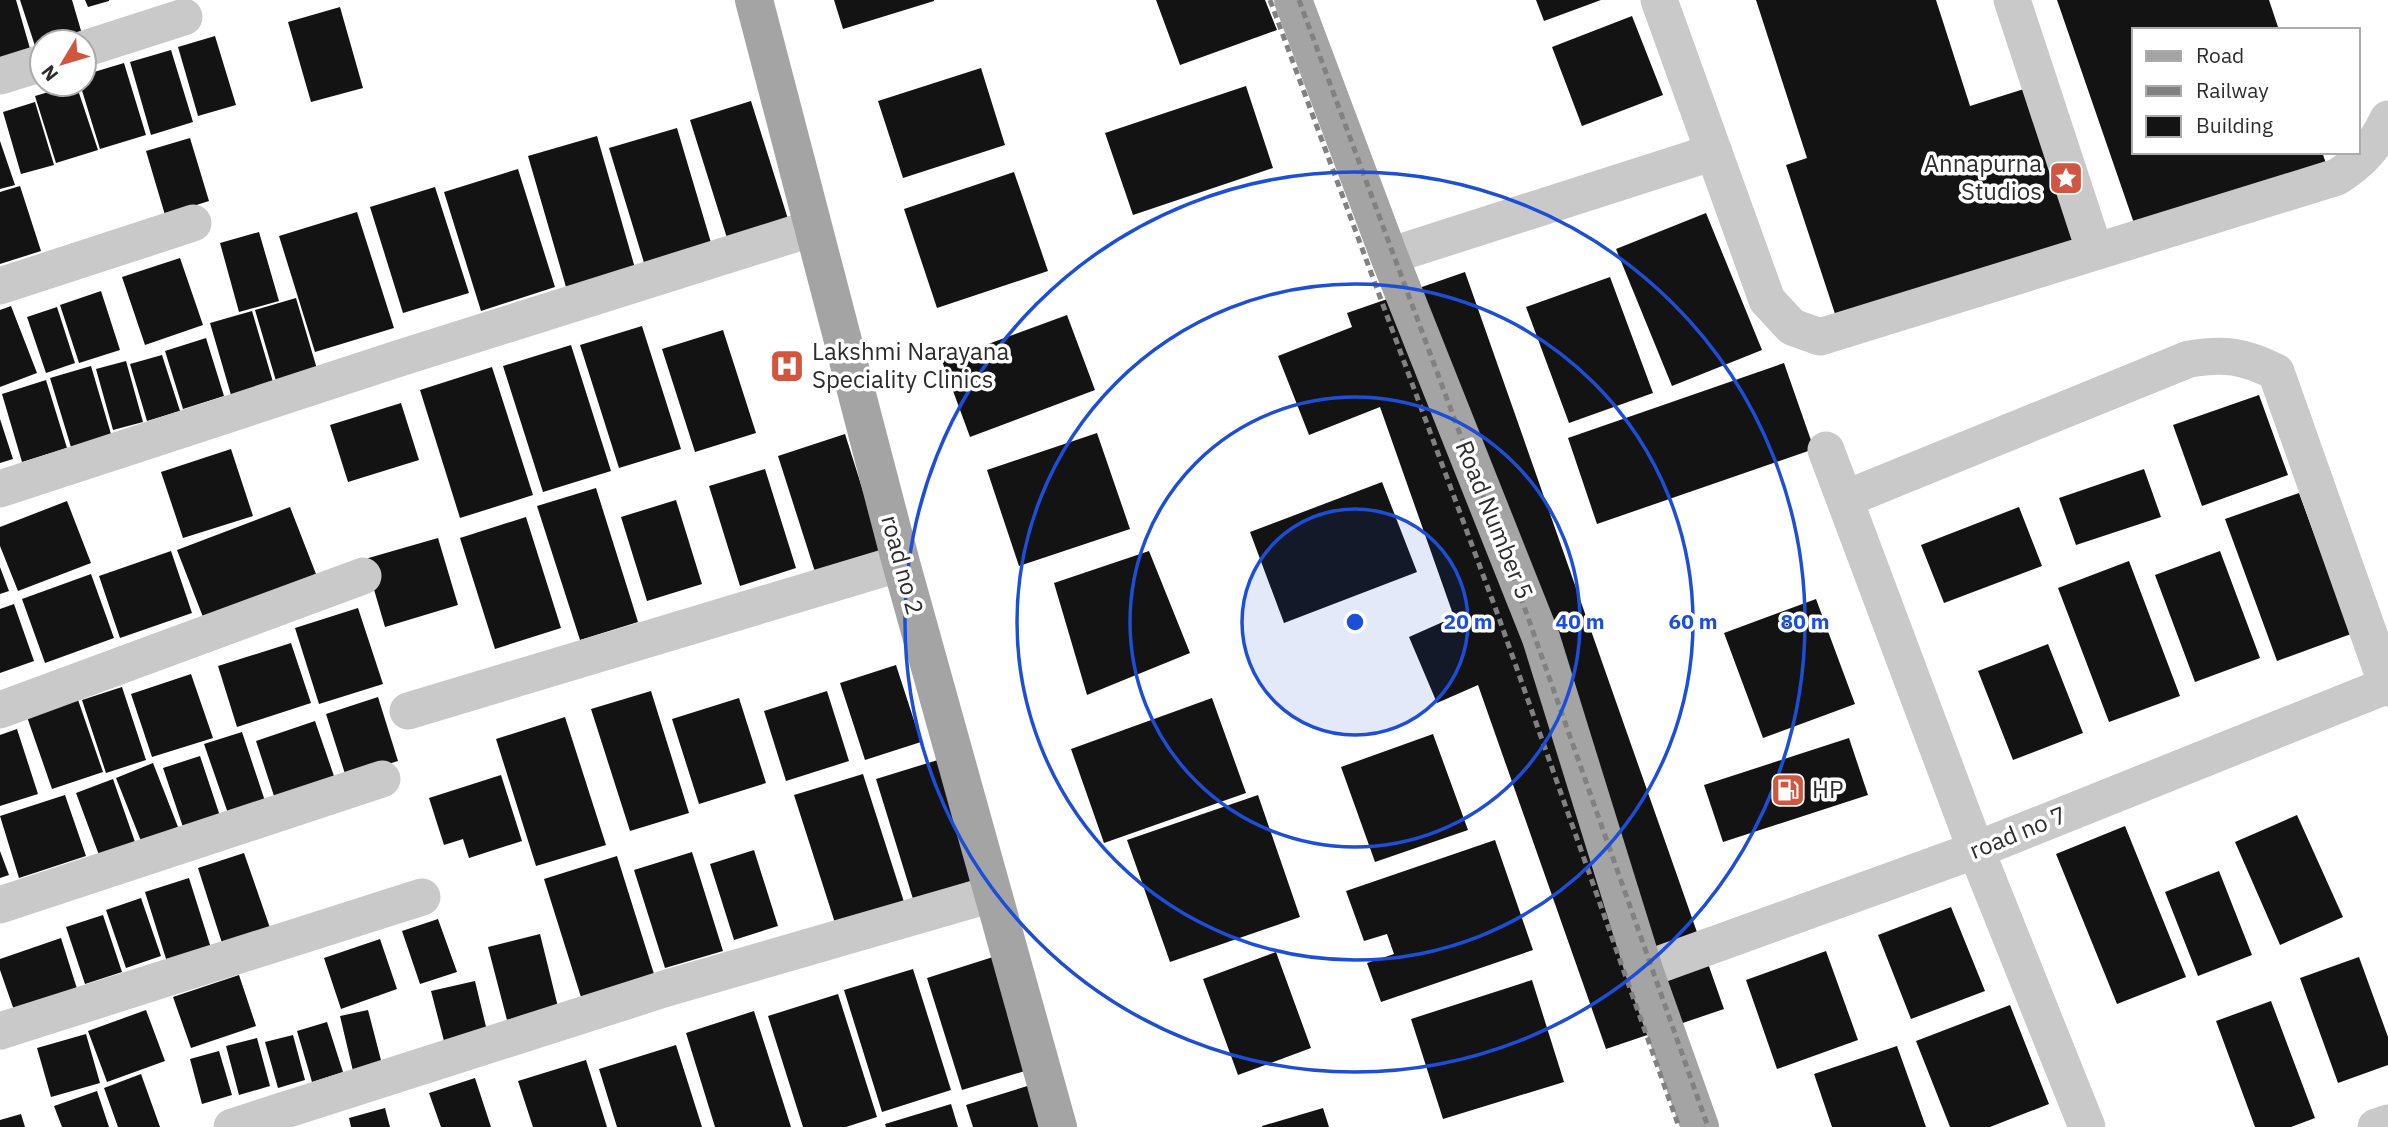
<svg xmlns="http://www.w3.org/2000/svg" width="2388" height="1127" viewBox="0 0 2388 1127" font-family="'IBM Plex Sans',sans-serif">
<style>
.building{fill:#131313}
.lines{fill:none;stroke-linecap:round;stroke-linejoin:round}
.minor{stroke:#c9c9c9;stroke-width:37}
.major{stroke:#a4a4a4;stroke-width:38}
.rail{stroke:#818181;stroke-width:5;stroke-dasharray:7 5;stroke-linecap:butt}
.ring{fill:none;stroke:#1d4ed8;stroke-width:3.5}
.labels{text-anchor:middle;stroke-width:7;stroke-linejoin:round;paint-order:stroke}
.poi-label{font-size:24px;fill:#2c2c2c;stroke:#fff;text-anchor:start}
.street-label{font-size:24px;fill:#2c2c2c;stroke:#fff}
.centre{fill:#1d4ed8;stroke:#fff;stroke-width:3.5}
.ring-label{font-size:21px;text-anchor:middle;font-weight:bold;fill:#1d4ed8;stroke:#fff;stroke-width:7;stroke-linejoin:round;paint-order:stroke}
</style>
<rect width="100%" height="100%" fill="#fff"/>
<path class="building" d="M 0,0 L 16,0 L 31,52 L 0,60 Z
M 20,0 L 72,0 L 82,34 L 57,42 L 42,42 L 42,47 L 36,49 Z
M 85,0 L 109,0 L 109,1 L 88,7 Z
M 834,0 L 934,0 L 934,1 L 843,29 Z
M 1156,0 L 1265,0 L 1277,30 L 1180,65 Z
M 1536,0 L 1601,0 L 1544,21 Z
M 1756,0 L 1936,0 L 1970,106 L 2024,89 L 2074,244 L 1837,320 L 1786,165 L 1807,158 Z
M 2057,0 L 2269,0 L 2279,30 L 2134,30 L 2134,152 L 2322,152 L 2327,166 L 2137,232 Z
M 340,7 L 363,88 L 311,102 L 288,22 Z
M 1632,16 L 1663,95 L 1582,126 L 1552,47 Z
M 215,36 L 236,105 L 198,116 L 178,47 Z
M 171,50 L 193,122 L 151,135 L 130,62 Z
M 124,63 L 146,135 L 100,149 L 80,84 L 84,84 L 84,75 Z
M 981,68 L 1005,145 L 903,178 L 878,101 Z
M 76,84 L 98,150 L 56,163 L 35,96 Z
M 1246,86 L 1273,168 L 1133,215 L 1105,133 Z
M 751,101 L 788,219 L 727,238 L 690,120 Z
M 35,102 L 54,165 L 21,174 L 3,112 Z
M 677,128 L 712,246 L 645,266 L 609,148 Z
M 597,136 L 635,268 L 566,287 L 528,156 Z
M 190,138 L 209,201 L 165,215 L 146,151 Z
M 0,141 L 15,185 L 0,189 Z
M 518,169 L 555,287 L 481,311 L 444,192 Z
M 1014,172 L 1048,271 L 937,308 L 904,209 Z
M 20,186 L 41,251 L 0,264 L 0,192 Z
M 435,187 L 469,293 L 403,313 L 370,207 Z
M 357,212 L 394,328 L 315,352 L 279,236 Z
M 1706,213 L 1762,350 L 1672,386 L 1616,249 Z
M 259,232 L 279,301 L 239,312 L 220,243 Z
M 180,258 L 203,325 L 145,345 L 122,277 Z
M 1465,272 L 1724,1009 L 1606,1049 L 1478,685 L 1437,703 L 1409,637 L 1454,617 L 1380,407 L 1309,435 L 1278,356 L 1352,327 L 1347,313 Z
M 1610,277 L 1653,393 L 1569,423 L 1526,307 Z
M 101,291 L 120,350 L 79,363 L 60,305 Z
M 296,298 L 317,369 L 276,381 L 255,310 Z
M 11,306 L 37,373 L 0,387 L 0,310 Z
M 57,307 L 75,363 L 46,373 L 27,317 Z
M 252,311 L 273,382 L 231,395 L 210,323 Z
M 1067,315 L 1095,390 L 970,437 L 942,361 Z
M 642,326 L 681,449 L 619,468 L 580,345 Z
M 723,330 L 756,433 L 695,452 L 662,349 Z
M 206,338 L 224,396 L 183,409 L 165,351 Z
M 571,345 L 611,471 L 543,492 L 503,366 Z
M 162,355 L 180,411 L 147,421 L 130,364 Z
M 126,361 L 143,422 L 113,430 L 96,369 Z
M 1784,363 L 1814,449 L 1597,524 L 1568,438 Z
M 91,366 L 111,434 L 71,447 L 50,378 Z
M 492,367 L 533,495 L 460,518 L 420,390 Z
M 46,380 L 67,448 L 22,462 L 2,394 Z
M 2259,395 L 2288,475 L 2202,506 L 2173,425 Z
M 401,403 L 419,460 L 348,482 L 330,425 Z
M 0,419 L 13,459 L 0,463 Z
M 1097,433 L 1130,529 L 1019,566 L 987,470 Z
M 845,434 L 883,554 L 816,575 L 778,456 Z
M 231,449 L 253,516 L 183,538 L 161,472 Z
M 765,469 L 796,568 L 740,586 L 709,486 Z
M 2144,469 L 2161,517 L 2076,545 L 2059,498 Z
M 1382,482 L 1417,572 L 1284,623 L 1250,532 Z
M 596,488 L 638,622 L 580,640 L 537,506 Z
M 2299,493 L 2351,634 L 2277,661 L 2225,519 Z
M 676,500 L 702,584 L 647,601 L 621,517 Z
M 67,501 L 91,563 L 18,591 L 0,546 L 0,527 Z
M 290,507 L 316,574 L 203,617 L 177,550 Z
M 2019,507 L 2042,566 L 1944,603 L 1921,545 Z
M 526,517 L 561,628 L 495,649 L 460,538 Z
M 438,538 L 458,605 L 385,627 L 365,559 Z
M 171,551 L 192,613 L 120,638 L 99,576 Z
M 1149,551 L 1190,653 L 1087,695 L 1054,583 Z
M 2220,551 L 2260,658 L 2195,682 L 2155,575 Z
M 2129,561 L 2180,696 L 2109,722 L 2058,588 Z
M 0,567 L 9,591 L 0,594 Z
M 91,574 L 114,638 L 45,663 L 22,599 Z
M 1816,599 L 1855,704 L 1763,738 L 1724,633 Z
M 14,604 L 34,661 L 0,673 L 0,609 Z
M 358,608 L 383,684 L 319,704 L 295,628 Z
M 291,643 L 311,703 L 237,727 L 218,666 Z
M 2048,644 L 2083,733 L 2013,760 L 1978,671 Z
M 896,665 L 921,742 L 865,760 L 840,683 Z
M 191,674 L 213,738 L 152,757 L 131,694 Z
M 122,687 L 146,760 L 106,773 L 82,700 Z
M 651,691 L 689,813 L 630,831 L 591,709 Z
M 827,691 L 849,761 L 786,781 L 764,711 Z
M 77,697 L 103,772 L 52,789 L 26,714 Z
M 378,697 L 398,761 L 346,777 L 326,714 Z
M 739,698 L 766,783 L 699,804 L 672,719 Z
M 1212,698 L 1246,793 L 1104,843 L 1071,749 Z
M 565,717 L 606,845 L 536,866 L 496,739 Z
M 315,721 L 335,779 L 275,799 L 256,741 Z
M 17,729 L 38,794 L 0,806 L 0,735 Z
M 242,732 L 267,807 L 230,819 L 204,744 Z
M 1433,734 L 1468,830 L 1375,862 L 1341,767 Z
M 1849,738 L 1868,795 L 1723,842 L 1704,785 Z
M 200,756 L 220,816 L 183,827 L 163,768 Z
M 941,759 L 978,879 L 913,899 L 876,779 Z
M 153,763 L 178,827 L 141,841 L 116,778 Z
M 863,774 L 904,902 L 835,923 L 794,795 Z
M 501,775 L 522,841 L 469,858 L 463,839 L 444,845 L 429,798 Z
M 113,779 L 135,842 L 99,855 L 76,793 Z
M 65,795 L 86,856 L 19,878 L 0,816 Z
M 1258,795 L 1300,917 L 1170,962 L 1127,840 Z
M 2297,815 L 2343,917 L 2280,945 L 2235,842 Z
M 2125,826 L 2186,977 L 2117,1004 L 2056,854 Z
M 1495,840 L 1533,950 L 1381,1002 L 1367,963 L 1394,954 L 1387,934 L 1364,941 L 1346,891 Z
M 754,850 L 778,926 L 734,940 L 710,864 Z
M 0,851 L 9,875 L 0,878 Z
M 692,852 L 723,951 L 665,968 L 634,870 Z
M 244,853 L 270,928 L 222,943 L 198,868 Z
M 617,856 L 654,974 L 581,997 L 544,879 Z
M 2219,871 L 2252,955 L 2198,976 L 2165,892 Z
M 189,878 L 211,948 L 167,962 L 145,892 Z
M 141,898 L 161,956 L 126,968 L 106,910 Z
M 1951,907 L 1985,991 L 1911,1019 L 1878,935 Z
M 103,915 L 122,972 L 85,984 L 66,927 Z
M 438,919 L 457,972 L 420,984 L 402,931 Z
M 540,934 L 558,1007 L 507,1020 L 488,947 Z
M 61,938 L 79,995 L 16,1016 L 0,970 L 0,959 Z
M 380,939 L 397,989 L 341,1009 L 324,958 Z
M 1826,951 L 1858,1040 L 1777,1069 L 1746,980 Z
M 1276,952 L 1311,1048 L 1238,1075 L 1203,979 Z
M 993,957 L 1028,1070 L 962,1090 L 927,978 Z
M 2359,957 L 2388,1037 L 2388,1065 L 2338,1083 L 2300,978 Z
M 913,969 L 951,1090 L 882,1112 L 844,990 Z
M 239,975 L 256,1026 L 191,1048 L 173,997 Z
M 1532,980 L 1564,1082 L 1443,1119 L 1411,1019 Z
M 475,981 L 487,1031 L 444,1041 L 431,991 Z
M 838,994 L 877,1117 L 846,1127 L 803,1127 L 768,1016 Z
M 2271,1001 L 2315,1118 L 2291,1127 L 2255,1127 L 2216,1021 Z
M 2010,1005 L 2049,1104 L 1990,1127 L 1950,1127 L 1916,1041 Z
M 146,1010 L 165,1061 L 107,1082 L 88,1031 Z
M 368,1010 L 382,1064 L 353,1071 L 340,1016 Z
M 754,1011 L 791,1127 L 715,1127 L 686,1033 Z
M 327,1022 L 343,1072 L 312,1082 L 297,1031 Z
M 86,1034 L 100,1083 L 51,1097 L 37,1048 Z
M 293,1035 L 305,1080 L 278,1088 L 265,1042 Z
M 257,1038 L 270,1086 L 239,1095 L 226,1046 Z
M 676,1045 L 702,1127 L 617,1127 L 599,1069 Z
M 1897,1046 L 1926,1127 L 1832,1127 L 1814,1074 Z
M 219,1051 L 232,1095 L 202,1104 L 190,1059 Z
M 586,1060 L 607,1127 L 533,1127 L 518,1081 Z
M 141,1074 L 160,1127 L 118,1127 L 104,1088 Z
M 475,1078 L 491,1127 L 441,1127 L 429,1093 Z
M 1037,1083 L 1051,1127 L 973,1127 L 966,1105 Z
M 97,1091 L 109,1127 L 62,1127 L 54,1106 Z
M 951,1104 L 958,1127 L 886,1127 L 885,1124 Z
M 385,1108 L 390,1127 L 351,1127 L 349,1118 Z
M 1323,1108 L 1329,1127 L 1262,1127 L 1262,1126 Z
M 21,1114 L 25,1127 L 0,1127 L 0,1120 Z"/>
<g class="lines">
<path class="minor" d="M 1659,0 L 1767,300 L 1792,327 L 1820,337 L 2337,177 C 2362,161 2375,146 2388,119
M 2012,0 L 2095,252
M 84,49 L 184,17
M 0,76 L 42,63
M 1389,256 L 1714,152
M 0,286 L 193,223
M 1826,450 L 1976,850 L 2087,1127
M 0,489 L 400,358 L 813,228
M 1845,499 L 2189,359 C 2225,353 2244,356 2276,372 L 2388,688
M 0,710 L 363,576
M 408,711 L 901,563
M 0,905 L 382,779
M 1644,970 L 1976,850 L 2388,685
M 0,1031 L 422,897
M 232,1127 L 667,988 L 992,894
M 2376,1127 L 2388,1123"/>
<path class="major" d="M 754,0 L 901,563 L 1058,1127
M 1293,0 L 1389,256 L 1541,638 L 1644,970 L 1700,1127"/>
<path class="rail" d="M 1270,0 L 1499,618 L 1679,1127
M 1299,0 L 1525,609 L 1708,1127"/>
</g>
<circle cx="1355" cy="622" r="113" fill="#1d4ed8" fill-opacity=".12"/>
<g class="ring">
<circle cx="1355" cy="622" r="113"/>
<circle cx="1355" cy="622" r="225"/>
<circle cx="1355" cy="622" r="338"/>
<circle cx="1355" cy="622" r="450"/>
</g>
<defs>
<g id="sight-square" transform="scale(1.75)"><rect x="-9" y="-9" width="18" height="18" rx="4" fill="#d15640" stroke="#fff"/><path d="M0-6L1.8-2.2L6-1.7L2.9 1.2L3.7 5.4L0 3.3L-3.7 5.4L-2.9 1.2L-6-1.7L-1.8-2.2Z" fill="#fff"/></g>
<g id="hospital-square" transform="scale(1.75)"><rect x="-9" y="-9" width="18" height="18" rx="4" fill="#d15640" stroke="#fff"/><path d="M-5-5h3v3.5h4V-5h3V5h-3V1.5h-4V5h-3Z" fill="#fff"/></g>
<g id="fuel-square" transform="scale(1.75)"><rect x="-9" y="-9" width="18" height="18" rx="4" fill="#d15640" stroke="#fff"/><path d="M-5.5-6h7V0h2V4h1.3V-2.5L3-4.5l.8-.8L6-3V5H2.5V1h-1V6h-7ZM-4.2-4.7v3.2H.2V-4.7Z" fill="#fff"/></g>
</defs>
<g fill-rule="evenodd">
<use href="#sight-square" x="2066" y="178"/>
<use href="#hospital-square" x="787" y="366"/>
<use href="#fuel-square" x="1788" y="790"/>
</g>
<g class="labels">
<g class="poi-label">
<text x="2042" y="172" text-anchor="end">Annapurna<tspan x="2042" dy="28">Studios</tspan></text>
<text x="812" y="360">Lakshmi Narayana<tspan x="812" dy="28">Speciality Clinics</tspan></text>
<text x="1812" y="798">HP</text>
</g>
<g class="street-label">
<text transform="translate(1494 520) rotate(68)" y="8">Road Number 5</text>
<text transform="translate(902 565) rotate(75)" y="8">road no 2</text>
<text transform="translate(2018 833) rotate(-22)" y="8">road no 7</text>
</g>
</g>
<circle cx="1355" cy="622" r="10" class="centre"/>
<g class="ring-label">
<text x="1468" y="629">20 m</text>
<text x="1580" y="629">40 m</text>
<text x="1693" y="629">60 m</text>
<text x="1805" y="629">80 m</text>
</g>
<rect x="2132" y="28" width="228" height="126" fill="#ffffff" stroke="#ababab" stroke-width="2"/>
<rect x="2146" y="51" width="35" height="10" fill="#a4a4a4" stroke="#ababab" stroke-width="2"/>
<text x="2196" y="63" font-size="21" fill="#2c2c2c">Road</text>
<rect x="2146" y="86" width="35" height="10" fill="#818181" stroke="#ababab" stroke-width="2"/>
<text x="2196" y="98" font-size="21" fill="#2c2c2c">Railway</text>
<rect x="2146" y="116" width="35" height="21" fill="#131313" stroke="#ababab" stroke-width="2"/>
<text x="2196" y="133" font-size="21" fill="#2c2c2c">Building</text>
<g transform="translate(63 63) rotate(232)"><circle r="33" fill="#ffffff" stroke="#ababab" stroke-width="2"/>
<path d="M0-5L12 26L0 18L-12 26Z" fill="#d15640"/>
<text y="-10" font-size="19" font-weight="bold" text-anchor="middle" fill="#2c2c2c">N</text>
</g>
</svg>
